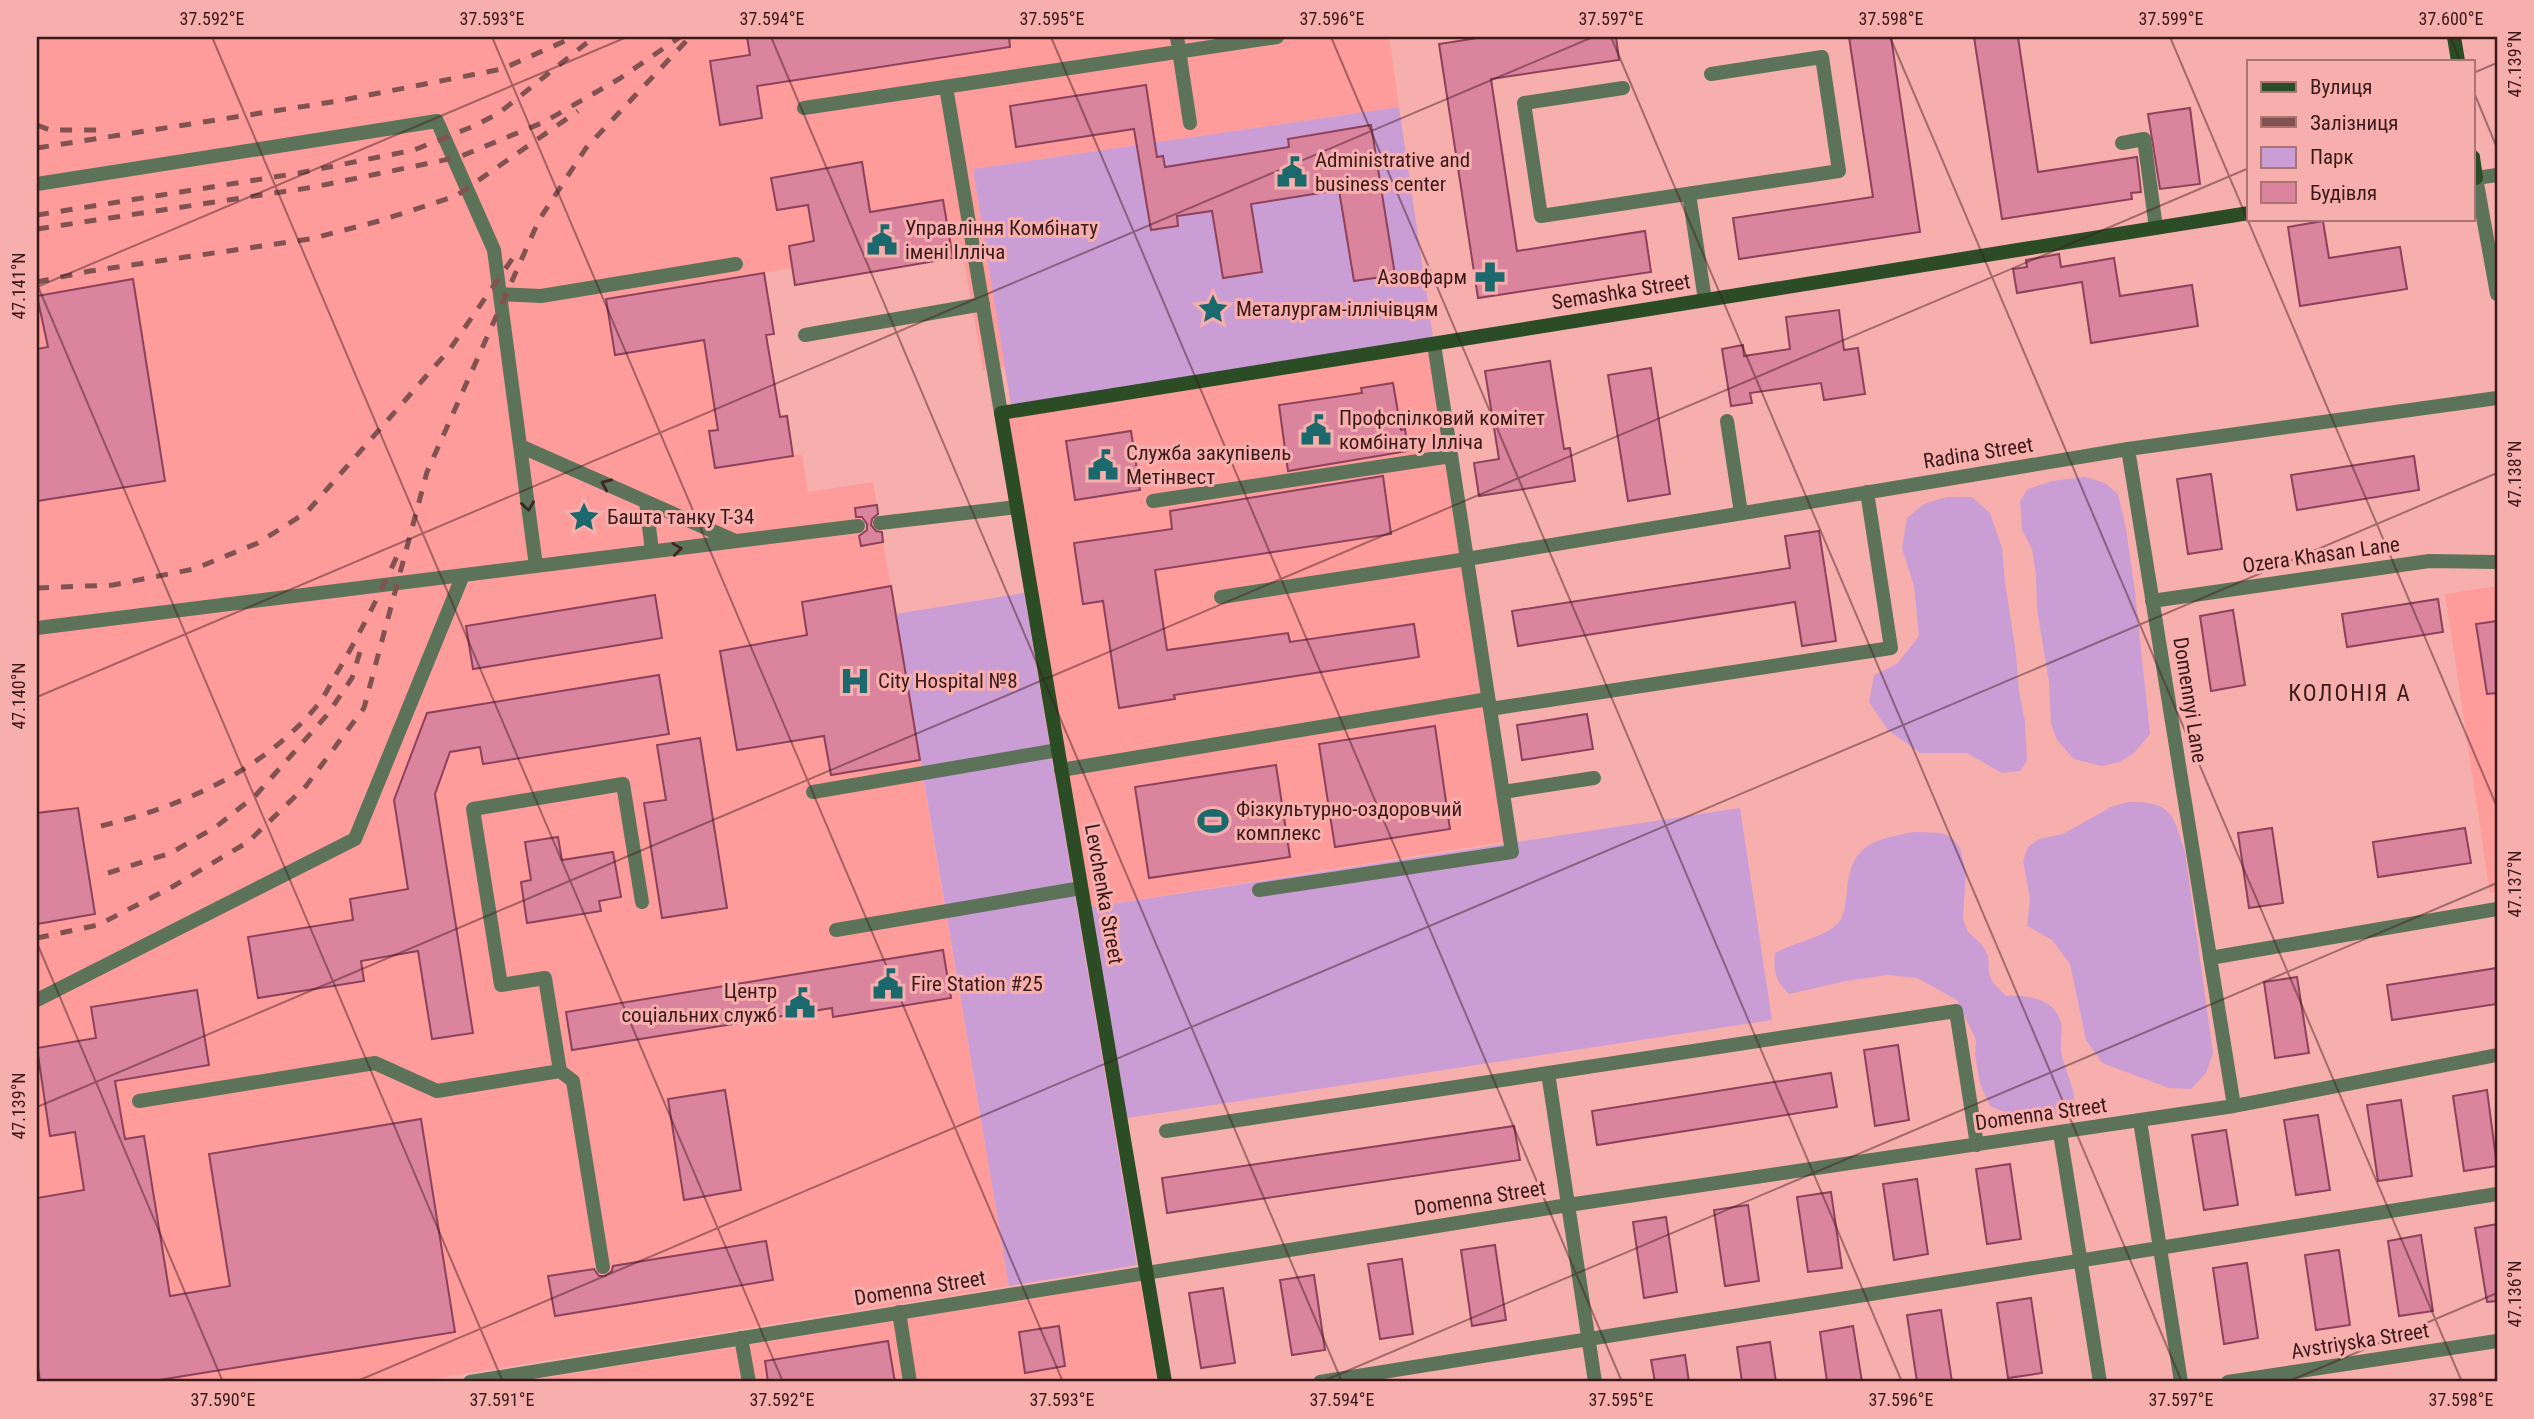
<svg xmlns="http://www.w3.org/2000/svg" width="2534" height="1419" viewBox="0 0 2534 1419" font-family="'Roboto Condensed',sans-serif">
<style>
.built{fill:#fe9c9c}
.green{fill:#cb9dd5}
.building{fill:#da849e;stroke:#8d415b;stroke-width:2}
.lines{fill:none;stroke-linecap:round;stroke-linejoin:round}
.lane{stroke:#5d7359;stroke-width:14}
.street{stroke:#5d7359;stroke-width:14}
.secondary{stroke:#2c4c26;stroke-width:14}
.rail{stroke:#825251;stroke-width:5;stroke-dasharray:12 12;stroke-linecap:butt}
.oneway{stroke:#402623}
.ticks{fill:none;stroke:#3b191a;stroke-width:2;stroke-opacity:0.45}
.labels{text-anchor:middle;stroke-width:6;stroke-linejoin:round;paint-order:stroke}
.poi-label{font-size:21px;fill:#3b191a;stroke:#f7afad;text-anchor:start}
.street-label{font-size:21px;fill:#3b191a;stroke:#f7afad}
.neighbourhood-label{font-size:23px;letter-spacing:2px;fill:#3b191a;stroke:#f7afad}
.neatline{fill:none;stroke:#3b191a;stroke-width:2.5}
.ticks-label{font-size:18px;text-anchor:middle;fill:#3b191a}
</style>
<rect width="100%" height="100%" fill="#f7afad"/>
<path class="built" d="M 37,37 L 1389,37 L 1399,107 L 973,169 L 1005,366 L 983,370 L 963,256 L 795,285 L 792,268 L 764,273 L 766,335 L 780,416 L 787,416 L 793,455 L 802,454 L 808,492 L 873,482 L 1009,1286 L 414,1382 L 37,1382 Z
M 1434,344 L 1510,841 L 1091,907 L 1007,412 Z
M 2497,586 L 2497,892 L 2490,893 L 2445,594 Z
M 1140,1281 L 1157,1382 L 520,1382 Z"/>
<path class="green" d="M 1399,107 L 1434,344 L 1012,411 L 973,169 Z
M 2085,477 L 2105,483 L 2118,494 L 2126,529 L 2135,592 L 2150,734 L 2134,753 L 2120,762 L 2101,766 L 2074,759 L 2057,740 L 2051,724 L 2049,682 L 2037,609 L 2036,575 L 2032,549 L 2022,530 L 2020,501 L 2028,489 L 2052,481 Z
M 1947,497 L 1972,497 L 1990,513 L 2002,548 L 2005,582 L 2016,654 L 2019,691 L 2025,722 L 2027,761 L 2020,771 L 2002,773 L 1967,753 L 1920,753 L 1888,730 L 1869,702 L 1874,675 L 1897,664 L 1919,636 L 1914,586 L 1902,548 L 1907,518 L 1924,504 Z
M 1024,593 L 1137,1265 L 1009,1286 L 896,614 Z
M 2128,802 C 2172,802 2173,813 2185,852 L 2213,1053 L 2206,1073 L 2191,1089 L 2169,1088 L 2102,1063 L 2086,1040 L 2070,964 L 2052,940 L 2027,926 L 2030,899 L 2023,861 L 2028,847 L 2039,839 L 2063,834 L 2111,807 Z
M 1740,808 L 1772,1020 L 1127,1118 L 1091,907 Z
M 1913,832 L 1943,833 L 1954,840 L 1960,848 L 1966,872 L 1963,919 L 1968,932 L 1982,945 L 1988,955 L 1989,974 L 1993,983 L 2006,996 C 2027,995 2055,998 2061,1023 C 2063,1031 2060,1042 2061,1051 C 2065,1073 2075,1084 2075,1109 C 2045,1124 2020,1119 1990,1106 L 1980,1084 L 1975,1055 L 1976,1040 L 1957,1000 L 1917,978 L 1887,975 L 1846,981 L 1789,994 C 1776,981 1773,972 1775,953 C 1793,943 1827,937 1839,922 C 1845,914 1846,899 1847,890 C 1851,844 1873,840 1913,832 Z"/>
<path class="building" d="M 747,37 L 1009,37 L 1010,47 L 757,86 L 762,118 L 720,125 L 710,61 L 750,55 Z
M 1484,37 L 1616,37 L 1619,60 L 1491,79 L 1517,251 L 1645,231 L 1651,272 L 1478,298 L 1439,44 Z
M 1849,37 L 1891,37 L 1920,232 L 1739,259 L 1733,218 L 1873,197 Z
M 1974,37 L 2018,37 L 2038,172 L 2137,157 L 2141,192 L 2131,193 L 2132,199 L 2002,219 Z
M 1146,85 L 1157,157 L 1163,156 L 1165,167 L 1289,147 L 1288,139 L 1371,125 L 1395,275 L 1354,281 L 1339,190 L 1251,204 L 1262,272 L 1223,278 L 1212,211 L 1177,216 L 1178,226 L 1151,230 L 1134,129 L 1016,147 L 1010,106 Z
M 2190,108 L 2200,184 L 2160,189 L 2148,114 Z
M 862,162 L 870,212 L 943,200 L 953,258 L 795,285 L 789,246 L 814,241 L 808,205 L 777,210 L 771,178 Z
M 2323,221 L 2329,258 L 2400,247 L 2407,289 L 2300,306 L 2288,227 Z
M 2059,254 L 2061,267 L 2114,258 L 2120,296 L 2192,285 L 2198,326 L 2091,343 L 2082,282 L 2017,293 L 2013,269 L 2027,267 L 2026,260 Z
M 764,273 L 774,334 L 766,335 L 780,417 L 787,416 L 793,456 L 715,468 L 709,431 L 718,430 L 704,340 L 615,355 L 606,299 Z
M 133,279 L 165,481 L 37,501 L 37,349 L 48,347 L 37,296 Z
M 1839,310 L 1844,350 L 1858,348 L 1865,394 L 1824,400 L 1821,383 L 1750,393 L 1752,403 L 1731,406 L 1722,349 L 1743,345 L 1744,356 L 1790,349 L 1786,317 Z
M 1550,361 L 1564,449 L 1570,448 L 1575,481 L 1479,496 L 1474,463 L 1499,459 L 1485,371 Z
M 1651,368 L 1670,494 L 1628,501 L 1608,375 Z
M 1393,383 L 1401,430 L 1405,429 L 1408,451 L 1288,471 L 1279,405 L 1362,393 L 1361,388 Z
M 1131,431 L 1140,490 L 1075,500 L 1066,441 Z
M 2414,456 L 2419,490 L 2297,510 L 2291,475 Z
M 2211,474 L 2222,549 L 2188,554 L 2177,479 Z
M 1383,476 L 1391,534 L 1155,570 L 1167,650 L 1288,633 L 1290,642 L 1414,624 L 1419,657 L 1174,695 L 1175,699 L 1119,708 L 1103,601 L 1083,604 L 1074,543 L 1172,529 L 1170,511 Z
M 877,505 L 878,514 L 872,519 L 871,525 L 876,531 L 882,532 L 883,542 L 861,546 L 859,536 L 867,530 L 867,524 L 862,517 L 856,517 L 855,508 Z
M 1819,531 L 1836,641 L 1802,646 L 1795,602 L 1518,646 L 1512,611 L 1790,568 L 1785,536 Z
M 891,586 L 920,760 L 831,775 L 824,736 L 737,750 L 720,651 L 807,635 L 802,602 Z
M 655,595 L 662,638 L 473,669 L 466,626 Z
M 2438,599 L 2443,632 L 2347,647 L 2342,614 Z
M 2233,610 L 2245,685 L 2211,691 L 2200,616 Z
M 2497,621 L 2497,693 L 2487,694 L 2476,624 Z
M 659,675 L 669,734 L 483,764 L 480,747 L 450,752 L 435,794 L 473,1033 L 432,1039 L 418,951 L 361,961 L 364,981 L 258,998 L 248,937 L 353,920 L 350,899 L 408,889 L 394,800 L 427,713 Z
M 1587,714 L 1593,749 L 1522,760 L 1517,725 Z
M 1435,726 L 1450,829 L 1335,847 L 1319,744 Z
M 700,738 L 727,908 L 662,918 L 644,803 L 666,800 L 657,745 Z
M 1276,765 L 1290,857 L 1149,878 L 1135,787 Z
M 78,808 L 95,914 L 37,924 L 37,813 Z
M 2272,828 L 2283,903 L 2249,908 L 2238,833 Z
M 2465,828 L 2471,863 L 2378,877 L 2373,842 Z
M 558,837 L 562,860 L 613,852 L 621,897 L 599,901 L 601,911 L 527,923 L 521,882 L 531,880 L 525,842 Z
M 943,950 L 951,998 L 833,1017 L 832,1008 L 572,1050 L 566,1012 Z
M 2497,968 L 2497,1004 L 2392,1020 L 2387,985 Z
M 2297,977 L 2309,1053 L 2275,1058 L 2264,982 Z
M 197,990 L 209,1065 L 115,1081 L 125,1139 L 144,1136 L 170,1296 L 230,1286 L 209,1154 L 421,1119 L 455,1332 L 147,1382 L 40,1382 L 37,1359 L 37,1198 L 84,1190 L 75,1132 L 50,1136 L 37,1048 L 96,1038 L 91,1007 Z
M 1898,1045 L 1909,1120 L 1875,1126 L 1864,1050 Z
M 1831,1073 L 1837,1107 L 1597,1145 L 1592,1111 Z
M 725,1090 L 741,1190 L 684,1200 L 668,1099 Z
M 2487,1090 L 2497,1166 L 2464,1171 L 2453,1096 Z
M 2401,1100 L 2412,1176 L 2378,1181 L 2367,1105 Z
M 2318,1115 L 2330,1190 L 2296,1195 L 2284,1120 Z
M 1514,1126 L 1520,1160 L 1167,1213 L 1162,1178 Z
M 2226,1130 L 2238,1205 L 2204,1210 L 2192,1135 Z
M 2010,1164 L 2021,1239 L 1987,1244 L 1976,1169 Z
M 1917,1179 L 1928,1254 L 1894,1260 L 1883,1184 Z
M 1831,1192 L 1842,1268 L 1808,1272 L 1797,1197 Z
M 1748,1205 L 1759,1281 L 1725,1286 L 1714,1210 Z
M 1666,1217 L 1677,1292 L 1644,1298 L 1633,1222 Z
M 2497,1224 L 2497,1301 L 2487,1302 L 2475,1228 Z
M 2421,1235 L 2433,1311 L 2399,1316 L 2388,1241 Z
M 766,1241 L 773,1280 L 555,1316 L 548,1276 L 594,1269 L 599,1276 L 605,1276 L 612,1271 L 613,1266 Z
M 1495,1245 L 1506,1320 L 1472,1326 L 1461,1250 Z
M 2339,1250 L 2350,1325 L 2316,1330 L 2305,1255 Z
M 1402,1259 L 1413,1334 L 1380,1339 L 1368,1264 Z
M 2247,1263 L 2258,1338 L 2224,1344 L 2213,1268 Z
M 1314,1275 L 1325,1350 L 1292,1355 L 1280,1280 Z
M 1223,1288 L 1235,1363 L 1201,1368 L 1189,1293 Z
M 2031,1298 L 2042,1373 L 2008,1378 L 1997,1303 Z
M 1941,1310 L 1952,1382 L 1917,1382 L 1907,1315 Z
M 1059,1326 L 1065,1366 L 1025,1373 L 1019,1332 Z
M 1853,1326 L 1862,1382 L 1827,1382 L 1820,1332 Z
M 888,1341 L 895,1382 L 768,1382 L 765,1361 Z
M 1770,1342 L 1776,1382 L 1742,1382 L 1737,1347 Z
M 1685,1355 L 1689,1382 L 1655,1382 L 1651,1360 Z"/>
<g class="lines">
<path class="lane" d="M 1177,37 L 1190,123
M 946,87 L 1001,413
M 1623,88 L 1524,103 L 1541,216 L 1839,171 L 1822,57 L 1711,74
M 804,108 L 1277,37
M 2122,143 L 2144,139 L 2156,228
M 37,184 L 437,121 L 494,250 L 536,566
M 1689,194 L 1705,300
M 500,294 L 541,296 L 736,264
M 805,335 L 983,304
M 1727,421 L 1741,513
M 520,446 L 733,540
M 1153,501 L 1451,456
M 646,502 L 652,551
M 880,523 L 1017,507
M 1221,597 L 1467,559 L 1512,852 L 1259,890
M 37,628 L 858,526
M 1490,709 L 1891,648 L 1867,492
M 1061,770 L 1488,699
M 813,792 L 1058,750
M 1503,792 L 1594,778
M 836,930 L 1081,888
M 37,1000 L 355,839 L 463,575
M 139,1101 L 375,1063 L 437,1091 L 560,1071
M 603,1267 L 573,1081 L 560,1071 L 545,978 L 501,985 L 473,809 L 623,784 L 642,902
M 899,1312 L 910,1382
M 741,1338 L 749,1382"/>
<path class="street" d="M 2497,175 L 2476,178 L 2497,294
M 1434,344 L 1467,559 L 2128,449 L 2497,398
M 2128,449 L 2234,1106
M 2152,601 L 2429,561 L 2497,562
M 2210,958 L 2497,909
M 1548,1073 L 1595,1382
M 2140,1121 L 2181,1382
M 1166,1131 L 1956,1011 L 1977,1145
M 2060,1133 L 2100,1382
M 470,1382 L 1568,1205 L 2234,1106 L 2497,1055
M 1320,1382 L 2497,1194
M 2228,1382 L 2497,1341"/>
<path class="secondary" d="M 2454,37 L 2458,61
M 2473,157 L 2476,178 L 2473,178
M 1165,1382 L 1001,413 L 2249,213"/>
<path class="rail" d="M 37,125 L 50,130 L 102,130
M 37,148 L 338,101 L 502,69 L 574,37
M 37,215 L 299,173 L 414,150 L 474,126 L 499,113 L 594,37
M 37,229 L 314,187 L 459,157 L 544,122 L 619,79 L 680,37
M 37,282 L 90,271 L 310,239 L 379,221 L 456,196 L 578,111
M 37,588 L 113,585 L 194,569 L 258,543 L 307,512 L 450,349 L 517,252
M 101,826 C 182,806 260,773 316,707 C 325,697 331,682 338,671 C 361,632 380,593 399,552
M 108,873 L 171,853 L 217,826 L 256,795 L 327,715 L 352,678 L 363,642
M 37,938 L 98,925 L 172,887 L 248,842 L 306,786 L 364,708 L 427,472 L 539,220 L 586,148 L 690,37"/>
</g>
<defs><path id="oneway-chevron" d="M-2-3.5L2.5 0L-2 3.5" fill="none" stroke-width="1.6" stroke-linecap="round" stroke-linejoin="round" transform="scale(1.75)"/></defs>
<g class="oneway">
<use href="#oneway-chevron" transform="translate(606 484) rotate(-156)"/>
<use href="#oneway-chevron" transform="translate(528 506) rotate(82)"/>
<use href="#oneway-chevron" transform="translate(677 549) rotate(-7)"/>
</g>
<path class="ticks" d="M 212,37 L 783,1382M 492,37 L 1063,1382M 771,37 L 1342,1382M 1051,37 L 1622,1382M 1331,37 L 1902,1382M 1611,37 L 2182,1382M 1890,37 L 2462,1382M 2170,37 L 2497,807M 2450,37 L 2460,61M 2473,73 L 2497,63M 2473,90 L 2497,148M 37,284 L 503,1382M 37,287 L 627,37M 37,697 L 1593,37M 37,943 L 223,1382M 37,1107 L 2249,168M 355,1382 L 2497,473M 1321,1382 L 2497,883M 2287,1382 L 2497,1293"/>
<defs>
<g id="civic-bare" transform="scale(2.415)"><path d="M-.6-6.5H3V-4.5H.6V-3L4-1V1h2V6H-6V1h2V-1L-.6-3ZM-1.2 2.5V6h2.4V2.5Z" fill="#1b686d" stroke="#f7afad" stroke-width="2.5" paint-order="stroke"/></g>
<g id="pharmacy-bare" transform="scale(2.415)"><path d="M-2-6h4v4h4v4h-4v4h-4v-4h-4v-4h4Z" fill="#1b686d" stroke="#f7afad" stroke-width="2.5" paint-order="stroke"/></g>
<g id="sight-bare" transform="scale(2.415)"><path d="M0-6L1.8-2.2L6-1.7L2.9 1.2L3.7 5.4L0 3.3L-3.7 5.4L-2.9 1.2L-6-1.7L-1.8-2.2Z" fill="#1b686d" stroke="#f7afad" stroke-width="2.5" paint-order="stroke"/></g>
<g id="hospital-bare" transform="scale(2.415)"><path d="M-5-5h3v3.5h4V-5h3V5h-3V1.5h-4V5h-3Z" fill="#1b686d" stroke="#f7afad" stroke-width="2.5" paint-order="stroke"/></g>
<g id="stadium-bare" transform="scale(2.415)"><path d="M0-5a6.5 5 0 1 0 0 10a6.5 5 0 1 0 0-10ZM-3.5-1.8h7v3.6h-7Z" fill="#1b686d" stroke="#f7afad" stroke-width="2.5" paint-order="stroke"/></g>
</defs>
<g fill-rule="evenodd">
<use href="#civic-bare" x="1292" y="172"/>
<use href="#civic-bare" x="882" y="240"/>
<use href="#pharmacy-bare" x="1490" y="277"/>
<use href="#sight-bare" x="1213" y="309"/>
<use href="#civic-bare" x="1316" y="430"/>
<use href="#civic-bare" x="1103" y="465"/>
<use href="#sight-bare" x="584" y="517"/>
<use href="#hospital-bare" x="855" y="681"/>
<use href="#stadium-bare" x="1213" y="821"/>
<use href="#civic-bare" x="888" y="984"/>
<use href="#civic-bare" x="800" y="1003"/>
</g>
<g class="labels">
<g class="poi-label">
<text x="1315" y="167">Administrative and<tspan x="1315" dy="24">business center</tspan></text>
<text x="905" y="235">Управління Комбінату<tspan x="905" dy="24">імені Ілліча</tspan></text>
<text x="1467" y="284" text-anchor="end">Азовфарм</text>
<text x="1236" y="316">Металургам-іллічівцям</text>
<text x="1339" y="425">Профспілковий комітет<tspan x="1339" dy="24">комбінату Ілліча</tspan></text>
<text x="1126" y="460">Служба закупівель<tspan x="1126" dy="24">Метінвест</tspan></text>
<text x="607" y="524">Башта танку Т-34</text>
<text x="878" y="688">City Hospital №8</text>
<text x="1236" y="816">Фізкультурно-оздоровчий<tspan x="1236" dy="24">комплекс</tspan></text>
<text x="911" y="991">Fire Station #25</text>
<text x="777" y="998" text-anchor="end">Центр<tspan x="777" dy="24">соціальних служб</tspan></text>
</g>
<g class="street-label">
<text transform="translate(1621 292) rotate(-9)" y="7">Semashka Street</text>
<text transform="translate(1978 453) rotate(-9)" y="7">Radina Street</text>
<text transform="translate(2321 555) rotate(-8)" y="7">Ozera Khasan Lane</text>
<text transform="translate(2190 700) rotate(81)" y="7">Domennyi Lane</text>
<text transform="translate(1104 894) rotate(80)" y="7">Levchenka Street</text>
<text transform="translate(2041 1114) rotate(-8)" y="7">Domenna Street</text>
<text transform="translate(1480 1198) rotate(-9)" y="7">Domenna Street</text>
<text transform="translate(920 1288) rotate(-9)" y="7">Domenna Street</text>
<text transform="translate(2360 1341) rotate(-9)" y="7">Avstriyska Street</text>
</g>
<g class="neighbourhood-label">
<text x="2350" y="701">КОЛОНІЯ А</text>
</g>
</g>
<rect width="2534" height="1419" fill="none" stroke="#f7afad" stroke-width="77"/>
<rect x="2247" y="60" width="228" height="161" fill="#f7afad" stroke="#ac7372" stroke-width="2"/>
<rect x="2261" y="82" width="35" height="10" fill="#2c4c26" stroke="#ac7372" stroke-width="2"/>
<text x="2310" y="94" font-size="21" fill="#3b191a">Вулиця</text>
<rect x="2261" y="117" width="35" height="10" fill="#825251" stroke="#ac7372" stroke-width="2"/>
<text x="2310" y="130" font-size="21" fill="#3b191a">Залізниця</text>
<rect x="2261" y="147" width="35" height="21" fill="#cb9dd5" stroke="#ac7372" stroke-width="2"/>
<text x="2310" y="164" font-size="21" fill="#3b191a">Парк</text>
<rect x="2261" y="182" width="35" height="21" fill="#da849e" stroke="#ac7372" stroke-width="2"/>
<text x="2310" y="200" font-size="21" fill="#3b191a">Будівля</text>
<rect x="38" y="38" width="2458" height="1342" class="neatline"/>
<g class="ticks-label">
<text x="212" y="25">37.592°E</text>
<text x="492" y="25">37.593°E</text>
<text x="772" y="25">37.594°E</text>
<text x="1052" y="25">37.595°E</text>
<text x="1332" y="25">37.596°E</text>
<text x="1611" y="25">37.597°E</text>
<text x="1891" y="25">37.598°E</text>
<text x="2171" y="25">37.599°E</text>
<text x="2451" y="25">37.600°E</text>
<text transform="translate(2515 64) rotate(-90)" y="6">47.139°N</text>
<text transform="translate(19 286) rotate(-90)" y="6">47.141°N</text>
<text transform="translate(2515 474) rotate(-90)" y="6">47.138°N</text>
<text transform="translate(19 696) rotate(-90)" y="6">47.140°N</text>
<text transform="translate(2515 884) rotate(-90)" y="6">47.137°N</text>
<text transform="translate(19 1106) rotate(-90)" y="6">47.139°N</text>
<text transform="translate(2515 1294) rotate(-90)" y="6">47.136°N</text>
<text x="223" y="1406">37.590°E</text>
<text x="502" y="1406">37.591°E</text>
<text x="782" y="1406">37.592°E</text>
<text x="1062" y="1406">37.593°E</text>
<text x="1342" y="1406">37.594°E</text>
<text x="1621" y="1406">37.595°E</text>
<text x="1901" y="1406">37.596°E</text>
<text x="2181" y="1406">37.597°E</text>
<text x="2461" y="1406">37.598°E</text>
</g>
</svg>
